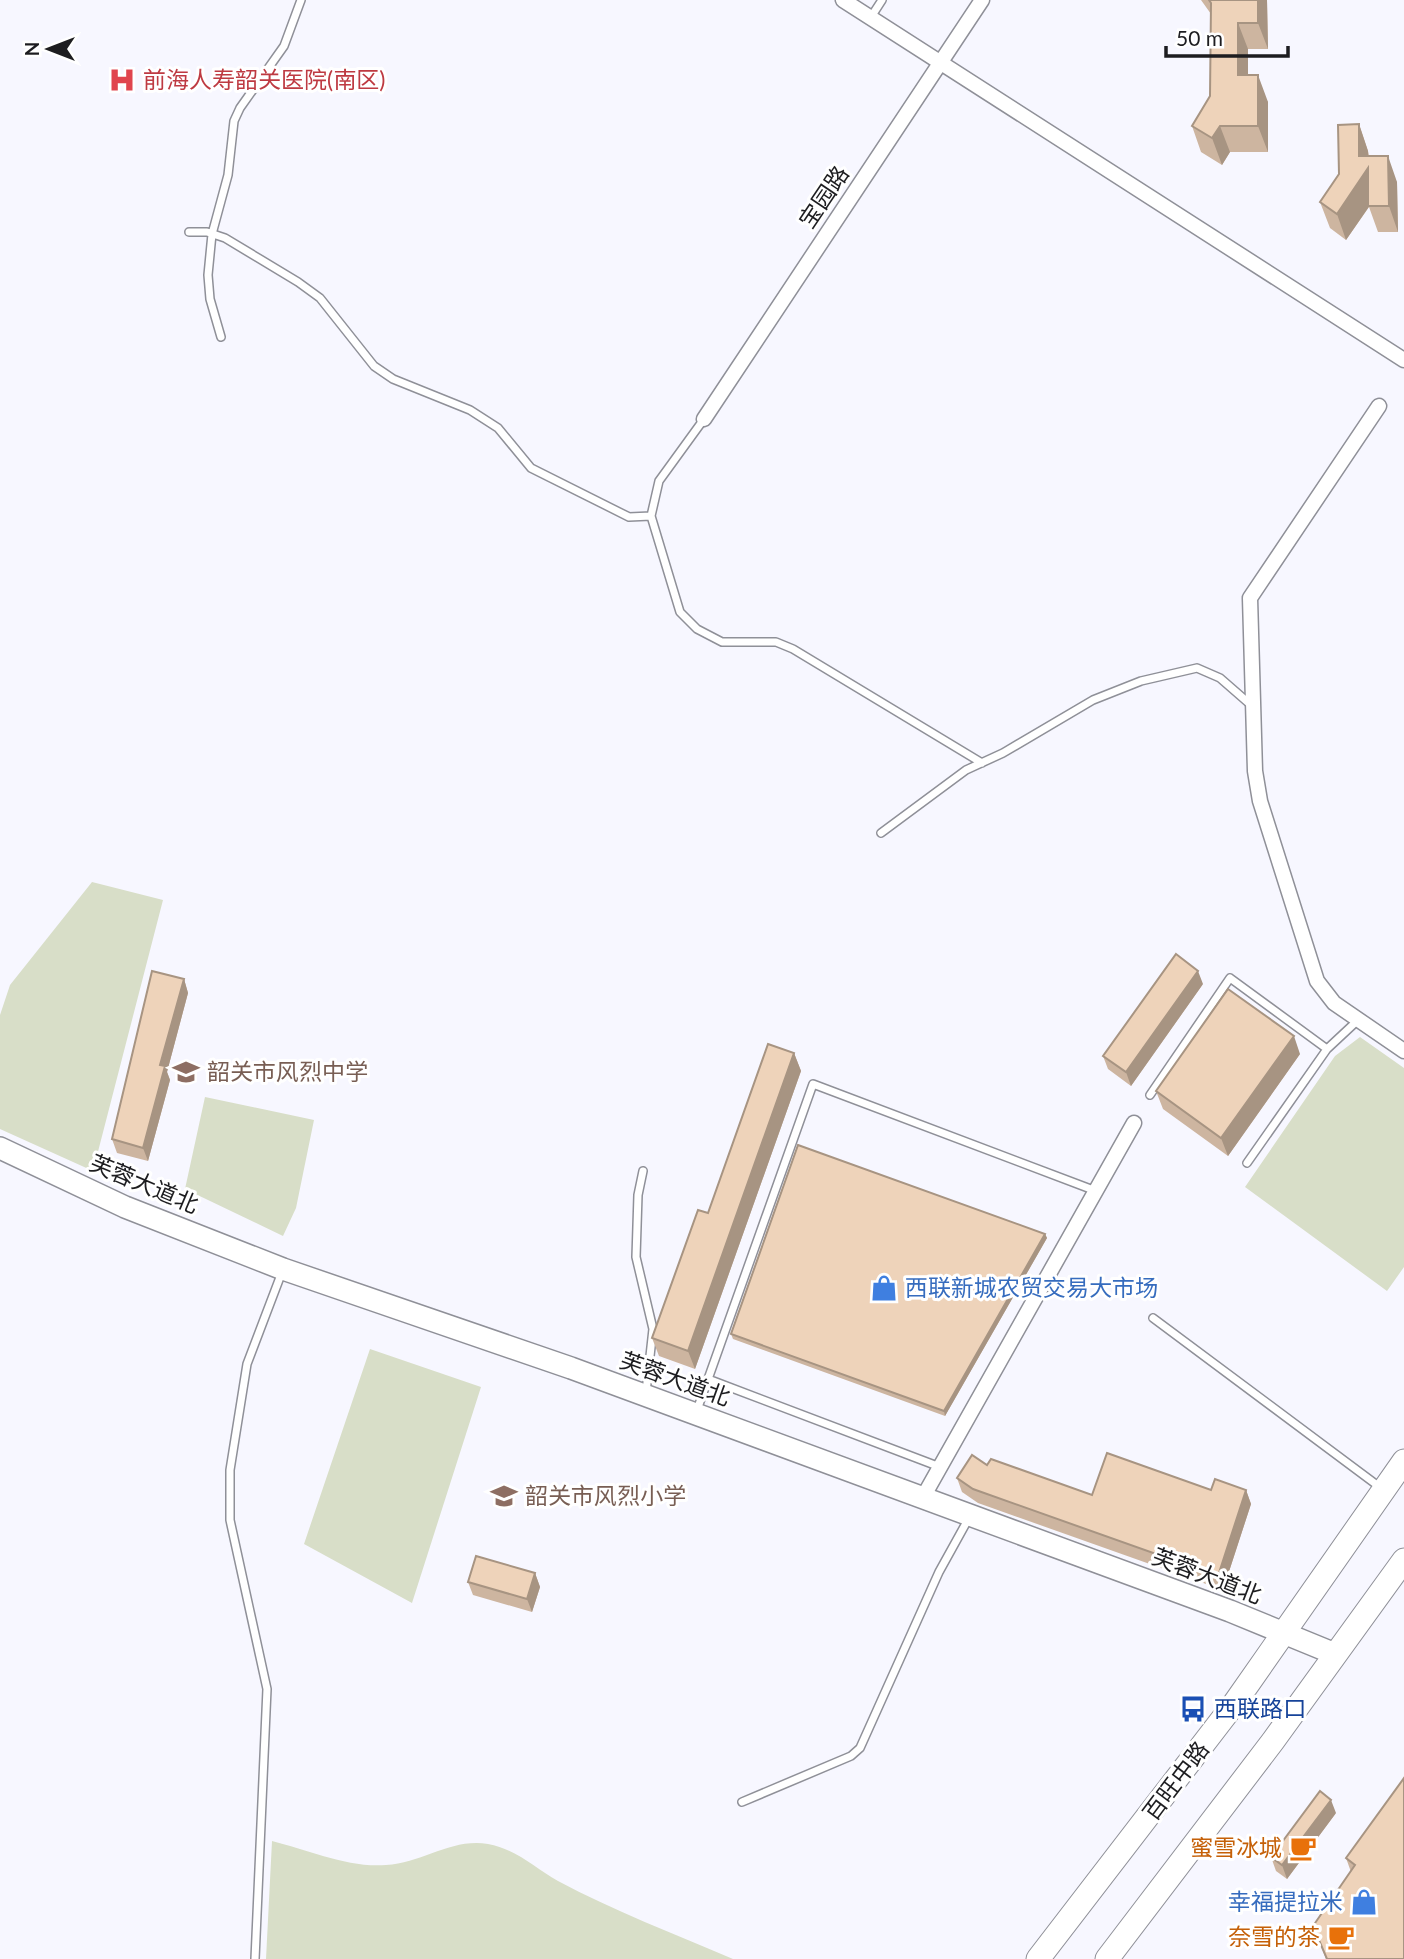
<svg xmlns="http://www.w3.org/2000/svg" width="1404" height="1959" viewBox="0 0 1404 1959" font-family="Lato,'Noto Sans SC',sans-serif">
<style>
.green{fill:#d8dec8}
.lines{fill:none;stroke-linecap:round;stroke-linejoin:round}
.lane-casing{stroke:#8f9098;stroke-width:10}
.street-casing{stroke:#8f9098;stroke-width:17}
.secondary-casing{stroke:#8f9098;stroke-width:24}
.primary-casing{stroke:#8f9098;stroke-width:25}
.lane{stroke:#fff;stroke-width:7}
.street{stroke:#fff;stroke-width:14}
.secondary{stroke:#fff;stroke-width:21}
.primary{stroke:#fff;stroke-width:23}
.wall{fill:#cdb5a0}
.shaded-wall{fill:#a79482}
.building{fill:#eed3ba;stroke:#a79482;stroke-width:2}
.labels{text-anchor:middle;stroke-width:6;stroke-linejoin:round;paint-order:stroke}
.health-label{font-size:23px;fill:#be3a42;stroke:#fff;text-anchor:start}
.street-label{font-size:23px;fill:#1d1d20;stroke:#fff}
.education-label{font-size:23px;fill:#785e54;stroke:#fff;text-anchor:start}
.shop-label{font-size:23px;fill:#366cbe;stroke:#fff;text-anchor:start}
.transit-label{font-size:23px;fill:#164399;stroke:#fff;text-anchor:start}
.food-label{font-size:23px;fill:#c56008;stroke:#fff;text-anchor:end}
</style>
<rect width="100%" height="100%" fill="#f7f7ff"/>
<path class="green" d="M 92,882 L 163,900 L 93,1171 L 0,1129 L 0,1015 L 10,985 Z
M 1360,1037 L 1404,1068 L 1404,1267 L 1387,1291 L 1245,1187 L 1335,1056 Z
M 205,1097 L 314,1120 L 296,1208 L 283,1236 L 185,1189 Z
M 370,1349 L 481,1387 L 412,1603 L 304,1544 Z
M 272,1841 C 308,1850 348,1868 386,1865 C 423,1863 451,1838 488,1844 C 516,1849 535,1868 558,1881 C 614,1911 675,1934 733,1959 L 266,1959 Z"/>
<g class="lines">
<g class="lane-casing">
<path id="lane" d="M 871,17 L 882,0
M 189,232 L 207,232 L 225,238 L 298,282 L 320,298 L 374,366 L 393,379 L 470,410 L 498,428 L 531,468 L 629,517 L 651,516
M 221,337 L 210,299 L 208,275 L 212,234 L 228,175 L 234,121 L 240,108 L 284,46 L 301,0
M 704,419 L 659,481 L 651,516 L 680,612 L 697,629 L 722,642 L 776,642 L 793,649 L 982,763
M 881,833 L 966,770 L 1003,753 L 1093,700 L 1141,681 L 1197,668 L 1220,678 L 1251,705
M 1150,1095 L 1230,978 L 1327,1049
M 1247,1163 L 1327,1049 L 1357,1021
M 643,1171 L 638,1195 L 636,1257 L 653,1329 L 646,1392
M 1153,1318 L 1381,1488
M 708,1379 L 940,1467
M 697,1410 L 813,1084 L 1096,1191
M 742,1802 L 851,1756 L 860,1748 L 939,1572 L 970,1516
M 255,1959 L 267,1689 L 230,1520 L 230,1470 L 247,1364 L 282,1272"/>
</g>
<g class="street-casing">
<path id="street" d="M 843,0 L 1404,360
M 1379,406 L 1250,598 L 1255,771 L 1260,801 L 1317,981 L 1334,1003 L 1404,1051
M 704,419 L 982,0
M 922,1499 L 1134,1123"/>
</g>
<g class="secondary-casing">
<path id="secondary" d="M 0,1148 L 125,1207 L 283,1269 L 571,1368 L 1230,1611 L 1335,1654"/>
</g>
<g class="primary-casing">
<path id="primary" d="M 1038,1959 L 1234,1704 L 1404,1461
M 1107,1959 L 1273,1741 L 1404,1560"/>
</g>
<use href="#lane" class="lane"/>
<use href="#street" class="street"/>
<use href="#secondary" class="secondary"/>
<use href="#primary" class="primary"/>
</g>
<path class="wall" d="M 1201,0 L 1267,0 L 1268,49 L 1248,49 L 1248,75 L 1268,102 L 1268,152 L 1230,152 L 1222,165 L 1201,152 L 1192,126 L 1210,96 L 1211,14 Z
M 1359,124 L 1368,151 L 1369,156 L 1397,182 L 1398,232 L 1378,232 L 1369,207 L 1346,240 L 1330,228 L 1320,202 L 1339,174 Z
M 184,979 L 188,993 L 167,1072 L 170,1080 L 148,1161 L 117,1153 L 112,1139 Z
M 1203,984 L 1131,1086 L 1108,1069 L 1103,1056 Z
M 794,1053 L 801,1071 L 695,1369 L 659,1356 L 652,1338 L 708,1213 Z
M 1300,1054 L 1228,1156 L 1163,1109 L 1156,1091 Z
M 1045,1234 L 1047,1238 L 945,1416 L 733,1339 L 731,1334 Z
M 987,1465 L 1092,1495 L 1211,1490 L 1246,1490 L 1251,1504 L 1223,1590 L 978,1503 L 962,1492 L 957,1478 Z
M 535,1573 L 540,1587 L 532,1612 L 473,1595 L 468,1582 Z
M 1404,1778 L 1404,1959 L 1326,1959 L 1313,1926 L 1351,1872 L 1346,1858 Z
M 1336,1813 L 1287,1879 L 1276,1871 L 1271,1857 Z"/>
<path class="shaded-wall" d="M 1258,0 L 1267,0 L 1268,49 L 1258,23 Z
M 1238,23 L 1248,49 L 1248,102 L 1238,75 Z
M 1258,75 L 1268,102 L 1268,152 L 1258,126 Z
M 1359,124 L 1368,151 L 1369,172 L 1377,195 L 1346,240 L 1337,214 L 1359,156 Z
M 1220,126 L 1230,152 L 1222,165 L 1212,138 Z
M 1388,156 L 1397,182 L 1398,232 L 1389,206 Z
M 1198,971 L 1203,984 L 1131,1086 L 1126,1072 Z
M 184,979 L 188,993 L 167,1072 L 170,1080 L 148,1161 L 143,1148 L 160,1065 Z
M 1294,1036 L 1300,1054 L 1228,1156 L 1221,1138 Z
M 794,1053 L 801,1071 L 695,1369 L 688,1351 Z
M 1045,1234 L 1047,1238 L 945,1416 L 944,1411 Z
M 1246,1490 L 1251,1504 L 1223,1590 L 1218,1576 Z
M 535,1573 L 540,1587 L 532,1612 L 527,1599 Z
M 1331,1800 L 1336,1813 L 1287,1879 L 1282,1865 Z"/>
<path class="building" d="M 1209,0 L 1258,0 L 1258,23 L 1238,23 L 1238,75 L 1258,75 L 1258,126 L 1220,126 L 1212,138 L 1192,126 L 1210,96 L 1211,3 Z
M 1359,124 L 1359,156 L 1388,156 L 1389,206 L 1368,206 L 1368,168 L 1337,214 L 1320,202 L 1339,174 L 1338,125 Z
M 1176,954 L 1198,971 L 1126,1072 L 1103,1056 Z
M 152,971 L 184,979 L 160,1065 L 165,1066 L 143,1148 L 112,1139 Z
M 1228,989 L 1294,1036 L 1221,1138 L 1156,1091 Z
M 768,1044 L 794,1053 L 688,1351 L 652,1338 L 698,1210 L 708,1213 Z
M 798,1145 L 1045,1234 L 944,1411 L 731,1334 Z
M 1107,1453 L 1211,1490 L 1215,1479 L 1246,1490 L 1218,1576 L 973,1489 L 957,1478 L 972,1455 L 987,1465 L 991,1459 L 1092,1495 Z
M 476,1556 L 535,1573 L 527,1599 L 468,1582 Z
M 1404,1778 L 1404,1959 L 1327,1959 L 1313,1926 L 1355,1865 L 1346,1858 Z
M 1320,1791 L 1331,1800 L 1282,1865 L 1271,1857 Z"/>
<defs>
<g id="hospital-bare" transform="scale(2.1)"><path d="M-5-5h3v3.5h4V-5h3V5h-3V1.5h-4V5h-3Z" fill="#e0444e" stroke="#fff" stroke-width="2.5" paint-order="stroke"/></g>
<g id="school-bare" transform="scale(2.1)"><path d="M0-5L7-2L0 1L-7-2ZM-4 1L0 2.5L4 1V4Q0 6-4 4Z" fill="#8d6e63" stroke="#fff" stroke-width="2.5" paint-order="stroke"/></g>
<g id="shop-bare" transform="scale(2.1)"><path d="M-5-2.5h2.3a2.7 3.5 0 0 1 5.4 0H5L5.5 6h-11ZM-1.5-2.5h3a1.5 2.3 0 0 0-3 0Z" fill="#3f7fe0" stroke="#fff" stroke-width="2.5" paint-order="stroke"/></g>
<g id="bus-bare" transform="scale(2.1)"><path d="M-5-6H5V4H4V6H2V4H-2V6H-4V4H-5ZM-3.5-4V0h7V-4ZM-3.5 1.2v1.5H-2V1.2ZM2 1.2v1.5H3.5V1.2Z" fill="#1a4fb4" stroke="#fff" stroke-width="2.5" paint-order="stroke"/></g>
<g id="cafe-bare" transform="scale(2.1)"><path d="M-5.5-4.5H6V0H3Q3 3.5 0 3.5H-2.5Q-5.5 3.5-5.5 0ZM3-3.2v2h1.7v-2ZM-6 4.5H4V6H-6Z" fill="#e8710a" stroke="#fff" stroke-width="2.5" paint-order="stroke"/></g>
</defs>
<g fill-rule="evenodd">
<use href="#hospital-bare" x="122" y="80"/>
<use href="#school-bare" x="186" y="1072"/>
<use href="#shop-bare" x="884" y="1288"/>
<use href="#school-bare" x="504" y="1496"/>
<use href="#bus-bare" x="1193" y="1709"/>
<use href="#cafe-bare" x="1303" y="1848"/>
<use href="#shop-bare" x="1364" y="1902"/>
<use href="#cafe-bare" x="1341" y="1937"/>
</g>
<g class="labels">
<g class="health-label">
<text x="143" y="88">前海人寿韶关医院(南区)</text>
</g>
<g class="street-label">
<text transform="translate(824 197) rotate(-56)" y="8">宝园路</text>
<text transform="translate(144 1184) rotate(23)" y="8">芙蓉大道北</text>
<text transform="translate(675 1379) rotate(20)" y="8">芙蓉大道北</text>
<text transform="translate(1207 1576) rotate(21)" y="8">芙蓉大道北</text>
<text transform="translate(1176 1781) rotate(-53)" y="8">百旺中路</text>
</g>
<g class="education-label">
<text x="207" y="1080">韶关市风烈中学</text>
<text x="525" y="1504">韶关市风烈小学</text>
</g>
<g class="shop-label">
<text x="905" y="1296">西联新城农贸交易大市场</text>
<text x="1343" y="1910" text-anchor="end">幸福提拉米</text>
</g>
<g class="transit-label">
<text x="1214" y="1717">西联路口</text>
</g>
<g class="food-label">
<text x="1282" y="1856">蜜雪冰城</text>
<text x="1320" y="1945">奈雪的茶</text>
</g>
</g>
<g transform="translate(49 49) rotate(270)" stroke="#ffffff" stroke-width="5" paint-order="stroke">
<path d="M0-5L12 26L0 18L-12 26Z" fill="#1d1d20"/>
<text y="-10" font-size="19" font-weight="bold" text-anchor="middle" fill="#1d1d20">N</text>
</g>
<path d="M1166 46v10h122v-10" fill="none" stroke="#1d1d20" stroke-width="3.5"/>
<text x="1176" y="46" font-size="21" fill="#1d1d20" stroke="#ffffff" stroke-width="5" paint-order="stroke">50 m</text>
</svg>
